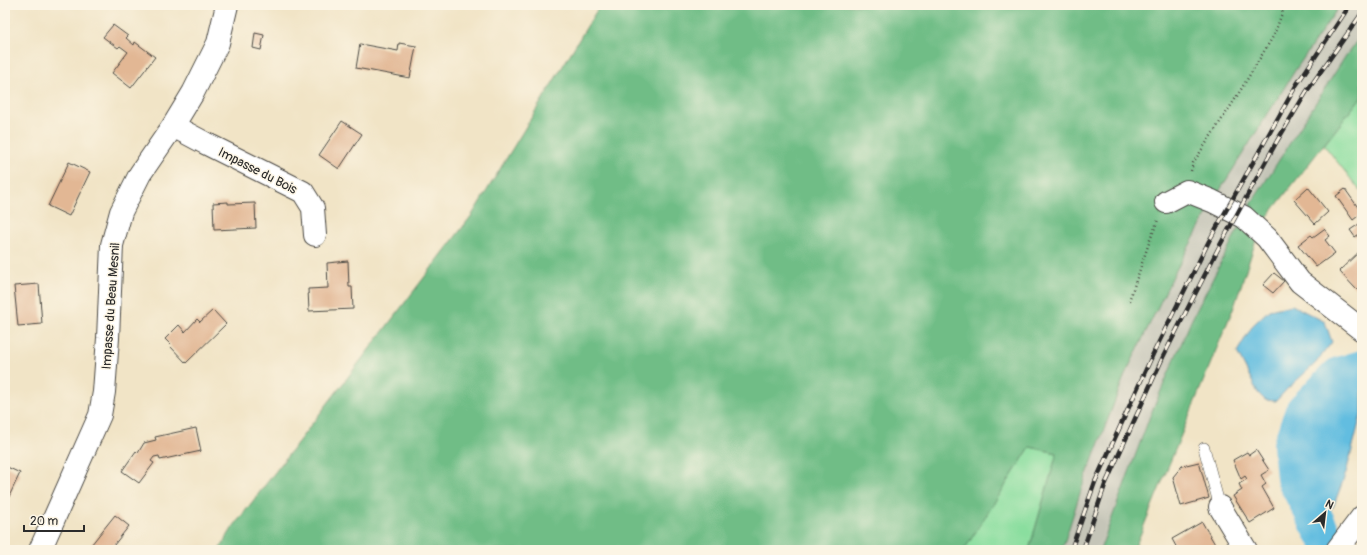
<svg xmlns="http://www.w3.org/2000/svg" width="1367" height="555" viewBox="0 0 1367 555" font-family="Pangolin,sans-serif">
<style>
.industrial{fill:#c5c5b8}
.green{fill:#8ade9f;stroke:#5a8465}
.forest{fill:#6fbd86;stroke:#4d7458}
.water{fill:#62bde0;stroke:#467486}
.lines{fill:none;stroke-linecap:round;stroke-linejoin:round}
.river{stroke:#62bde0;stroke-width:36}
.building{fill:#e2b794}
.service-casing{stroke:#494742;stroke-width:12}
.minor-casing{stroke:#494742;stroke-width:24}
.tertiary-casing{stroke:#494742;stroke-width:24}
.path{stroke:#494742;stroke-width:2.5;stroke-dasharray:1 3;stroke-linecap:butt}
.service{stroke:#fff;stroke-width:11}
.minor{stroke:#fff;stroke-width:22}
.tertiary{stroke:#fff;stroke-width:22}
.rail-casing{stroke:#2b2b2b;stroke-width:4.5}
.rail{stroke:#fcf5e5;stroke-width:3;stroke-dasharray:9;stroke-linecap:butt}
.labels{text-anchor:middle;stroke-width:3;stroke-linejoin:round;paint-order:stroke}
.street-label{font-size:13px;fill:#2b2b2b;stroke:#fcf5e5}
</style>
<rect width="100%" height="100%" fill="#fcf5e5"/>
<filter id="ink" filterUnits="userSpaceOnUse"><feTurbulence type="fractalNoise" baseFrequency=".025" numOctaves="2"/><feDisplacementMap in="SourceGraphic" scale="8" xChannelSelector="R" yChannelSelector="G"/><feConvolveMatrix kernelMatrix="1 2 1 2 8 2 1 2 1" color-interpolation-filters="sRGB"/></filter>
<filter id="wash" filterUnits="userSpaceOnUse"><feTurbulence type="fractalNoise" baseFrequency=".012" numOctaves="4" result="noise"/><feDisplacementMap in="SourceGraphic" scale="16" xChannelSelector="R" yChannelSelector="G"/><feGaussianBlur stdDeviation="0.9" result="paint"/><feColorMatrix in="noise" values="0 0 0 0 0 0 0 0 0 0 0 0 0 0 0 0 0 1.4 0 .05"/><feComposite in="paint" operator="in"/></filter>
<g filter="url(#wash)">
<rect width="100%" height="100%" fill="#f1e4c6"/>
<path class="industrial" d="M 1340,5 L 1362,5 L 1362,34 L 1345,57 L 1251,204 L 1191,321 L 1150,416 L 1100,550 L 1062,550 L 1081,490 L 1124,377 L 1174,274 L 1220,190 L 1296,69 Z"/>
<path class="green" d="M 1362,96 L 1362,193 L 1324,145 Z
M 1030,447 L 1057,453 L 1029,550 L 964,550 Z"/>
<path class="forest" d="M 600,5 L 1340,5 L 1296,69 L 1220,190 L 1174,274 L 1124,377 L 1081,490 L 1062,550 L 1029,550 L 1057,453 L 1030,447 L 964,550 L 219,550 L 233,527 L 472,215 Z
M 1362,34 L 1362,96 L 1261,225 L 1235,304 L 1134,550 L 1100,550 L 1150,416 L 1191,321 L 1251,204 L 1345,57 Z"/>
<path class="water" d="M 1292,305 L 1325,322 L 1332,342 L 1315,364 L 1287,389 L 1276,401 L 1265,400 L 1258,393 L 1237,352 L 1253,325 L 1269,310 Z
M 1352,379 L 1362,381 L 1362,411 L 1346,473 L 1333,507 L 1325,509 L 1313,494 L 1307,463 L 1306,432 L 1313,416 L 1322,401 L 1336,390 Z"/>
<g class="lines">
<path class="river" d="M 1325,537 L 1294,478 L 1291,445 L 1303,411 L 1339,375 L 1362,368"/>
</g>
<g id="blocks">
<path class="building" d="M 113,25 L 128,36 L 126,38 L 134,45 L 135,42 L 155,57 L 131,88 L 112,73 L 128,52 L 120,46 L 118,48 L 103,37 Z
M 255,33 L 264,35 L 261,50 L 253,48 Z
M 399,43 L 416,46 L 410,78 L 356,68 L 360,44 L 398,51 Z
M 342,121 L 362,134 L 339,169 L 319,155 Z
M 69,162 L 90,172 L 69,216 L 48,206 Z
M 1308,187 L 1328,212 L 1315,224 L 1294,200 Z
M 1345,189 L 1362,213 L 1353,220 L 1336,196 Z
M 228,202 L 228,204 L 255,203 L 256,228 L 214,230 L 213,203 Z
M 1362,222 L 1362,232 L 1355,237 L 1350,230 Z
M 1324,229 L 1330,236 L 1325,240 L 1335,253 L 1316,267 L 1298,245 L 1311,235 L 1313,237 Z
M 1362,249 L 1362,286 L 1357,290 L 1339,271 Z
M 348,261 L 349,287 L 352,287 L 353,309 L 309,311 L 308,289 L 328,288 L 327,263 Z
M 1274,273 L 1284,281 L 1273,293 L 1263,285 Z
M 39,284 L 42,324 L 18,326 L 14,286 Z
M 213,310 L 226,324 L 186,363 L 170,346 L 171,345 L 165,339 L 179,325 L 185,332 L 197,319 L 200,322 Z
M 196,428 L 201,451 L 160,460 L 159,456 L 154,457 L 151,461 L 154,463 L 139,483 L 122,471 L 136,451 L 138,453 L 144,443 L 156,440 L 155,437 Z
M 1256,450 L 1269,470 L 1261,475 L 1266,484 L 1262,487 L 1274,508 L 1250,523 L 1233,496 L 1242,490 L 1239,484 L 1247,479 L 1245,476 L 1241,479 L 1233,460 L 1247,452 L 1249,455 Z
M 1199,462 L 1209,498 L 1181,506 L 1173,477 L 1182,466 Z
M 5,466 L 20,473 L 5,505 Z
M 115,515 L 129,526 L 110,550 L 87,550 Z
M 1202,522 L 1216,546 L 1210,550 L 1178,550 L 1172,539 Z"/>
</g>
</g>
<g filter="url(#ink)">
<use href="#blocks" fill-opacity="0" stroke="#494742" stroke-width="1"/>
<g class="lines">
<g class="service-casing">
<path id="service" d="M 1204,448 L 1220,507"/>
</g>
<g class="minor-casing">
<path id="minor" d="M 173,126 L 205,143 L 303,192 L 313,208 L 315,235
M 1166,202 L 1187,191 L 1212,201 L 1244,217 L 1267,238 L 1300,282 L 1362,330
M 1220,507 L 1246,550
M 40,550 L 100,415 L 104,392 L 108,338 L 112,245 L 121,212 L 140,174 L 173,126 L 193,93 L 218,43 L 227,5"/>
</g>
<g class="tertiary-casing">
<path id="tertiary" d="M 1337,550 L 1362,517"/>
</g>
<path class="path" d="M 1191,171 L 1193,163 L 1234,101 L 1274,35 L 1285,5
M 1129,301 L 1150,240 L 1158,220"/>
<use href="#service" class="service"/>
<use href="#minor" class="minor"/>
<use href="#tertiary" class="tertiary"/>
<g class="rail-casing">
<path id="rail" d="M 1071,550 L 1095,482 L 1153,354 L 1209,241 L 1297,84 L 1350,5
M 1083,550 L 1105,485 L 1163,357 L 1219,247 L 1277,141 L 1307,91 L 1362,13"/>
</g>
<use href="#rail" class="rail"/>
</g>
</g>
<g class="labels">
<g class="street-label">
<text transform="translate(258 170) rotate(27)" y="5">Impasse du Bois</text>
<text transform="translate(110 306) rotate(-86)" y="5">Impasse du Beau Mesnil</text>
</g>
</g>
<rect width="1367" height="555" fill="none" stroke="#fcf5e5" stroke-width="20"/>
<g transform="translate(1325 513) rotate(28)" stroke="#fcf5e5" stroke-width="3" paint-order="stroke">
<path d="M0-3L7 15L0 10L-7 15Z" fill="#2b2b2b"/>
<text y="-6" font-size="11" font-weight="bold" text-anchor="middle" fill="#2b2b2b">N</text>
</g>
<path d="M24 525v6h60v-6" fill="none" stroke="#2b2b2b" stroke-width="2"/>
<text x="30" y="525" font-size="12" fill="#2b2b2b" stroke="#fcf5e5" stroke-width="3" paint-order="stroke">20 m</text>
</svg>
